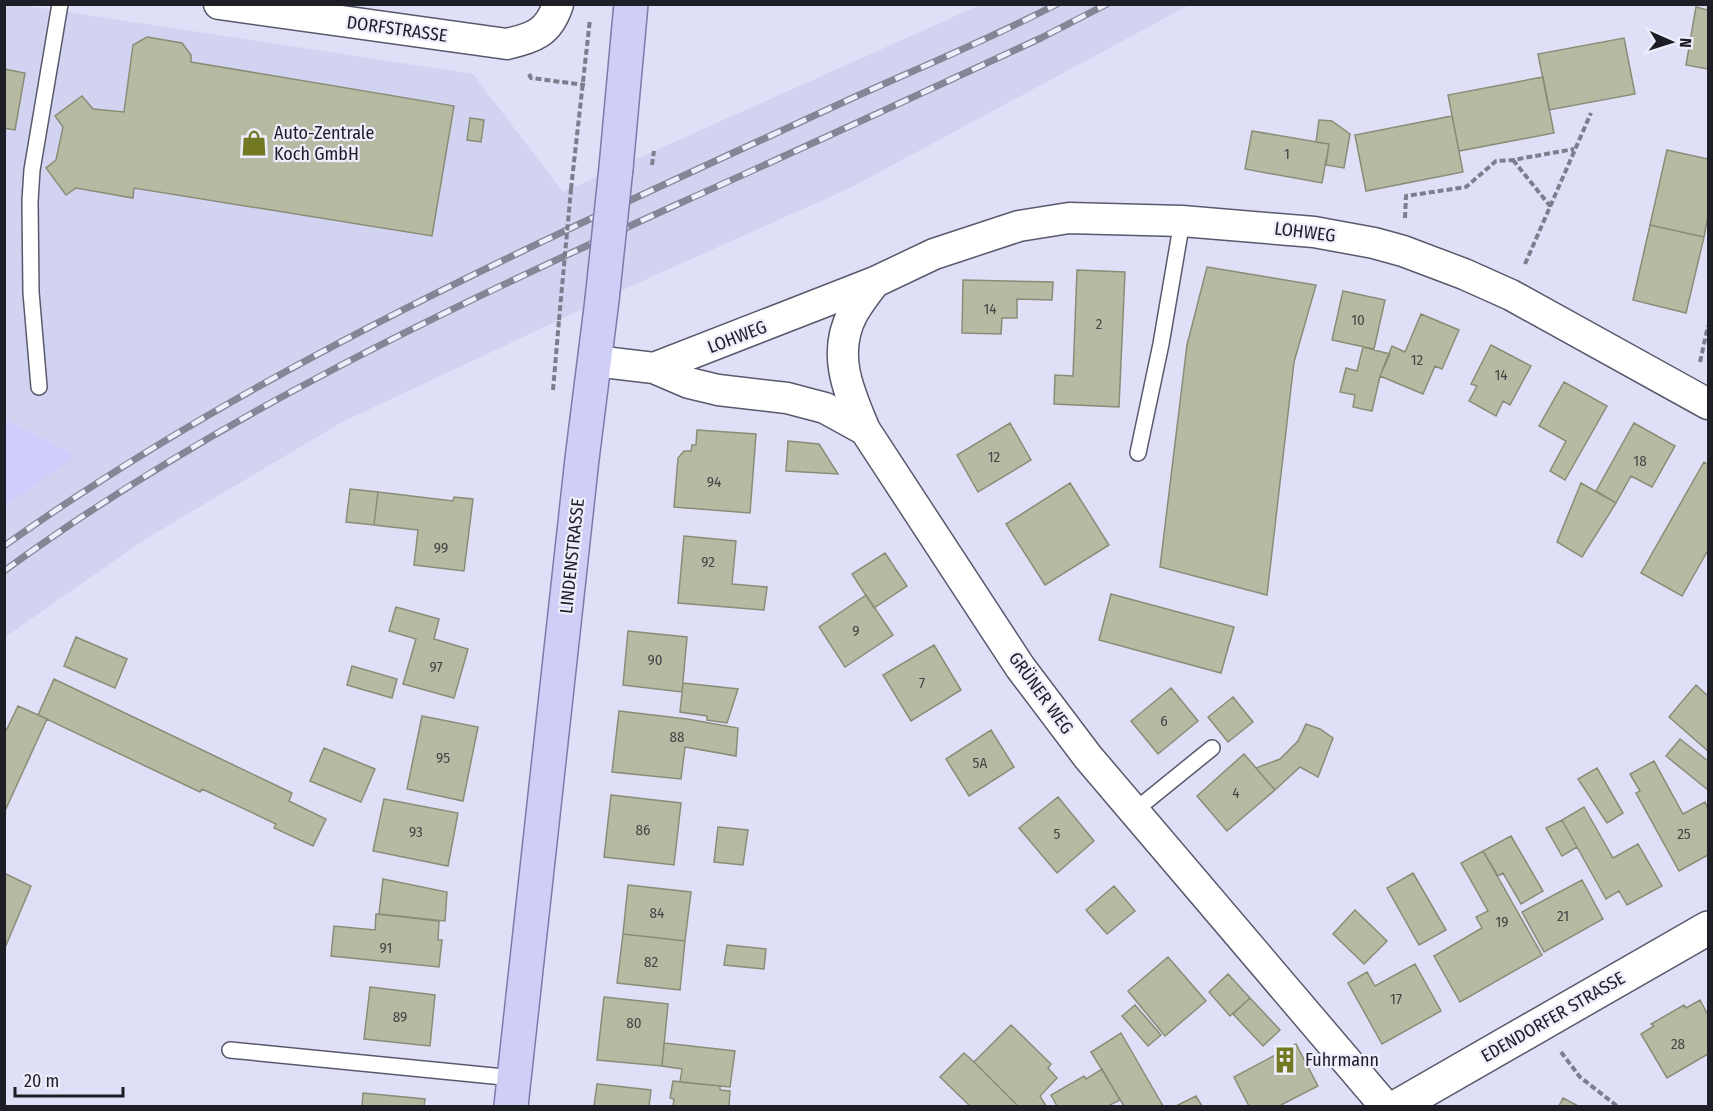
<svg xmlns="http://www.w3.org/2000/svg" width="1713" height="1111" viewBox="0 0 1713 1111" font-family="'Fira Sans Condensed',sans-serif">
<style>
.built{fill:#d2d2f1}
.green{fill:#cecdfb}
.building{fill:#b7baa3;stroke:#8a8d76;stroke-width:1.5}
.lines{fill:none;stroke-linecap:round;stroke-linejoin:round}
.service-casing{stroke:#59596d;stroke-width:18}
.minor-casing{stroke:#59596d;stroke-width:33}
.tertiary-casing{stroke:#59596d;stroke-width:36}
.primary-casing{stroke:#7c7baa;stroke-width:36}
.path{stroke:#7d7d8d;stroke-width:4;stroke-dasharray:6 3;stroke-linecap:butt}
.service{stroke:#fff;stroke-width:15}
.minor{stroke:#fff;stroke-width:30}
.tertiary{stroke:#fff;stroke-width:33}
.primary{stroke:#cfcef7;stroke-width:33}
.rail-casing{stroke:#858596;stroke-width:7}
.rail{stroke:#ededfc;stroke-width:4.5;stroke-dasharray:14;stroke-linecap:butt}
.primary-bridge-casing{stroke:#7c7baa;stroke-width:36;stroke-linecap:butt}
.path-bridge{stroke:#7d7d8d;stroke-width:4;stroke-dasharray:6 3;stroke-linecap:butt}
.primary-bridge{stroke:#cfcef7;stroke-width:33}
.labels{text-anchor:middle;stroke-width:4.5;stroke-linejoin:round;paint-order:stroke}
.number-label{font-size:15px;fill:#444546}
.street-label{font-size:18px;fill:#1e1e27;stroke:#ededfc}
.poi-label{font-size:18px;fill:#1e1e27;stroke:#ededfc;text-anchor:start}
</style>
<rect width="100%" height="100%" fill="#dfdff7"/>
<path class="built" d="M 5,5 L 21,5 L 473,74 L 563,192 L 980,5 L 1189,5 L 850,188 L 651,277 L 342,422 L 144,540 L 5,637 L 5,506 L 75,456 L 5,418 Z"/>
<path class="green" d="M 4,418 L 76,456 L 5,506 L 4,506 Z"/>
<path class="building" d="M 1696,7 L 1708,10 L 1708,69 L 1686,65 Z
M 147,37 L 182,43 L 191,55 L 191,62 L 454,106 L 432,236 L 134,188 L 133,198 L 76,188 L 66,195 L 46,168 L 56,160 L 63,127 L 55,116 L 82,96 L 93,109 L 124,112 L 133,45 Z
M 1624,38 L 1635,94 L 1549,110 L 1538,54 Z
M 4,69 L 25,73 L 15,130 L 4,128 Z
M 1543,77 L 1554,133 L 1459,151 L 1448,95 Z
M 1452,116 L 1463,172 L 1366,191 L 1355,135 Z
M 470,118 L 484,120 L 481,142 L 467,140 Z
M 1319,120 L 1332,121 L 1350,134 L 1344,168 L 1326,165 L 1329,144 L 1316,142 Z
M 1252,131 L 1329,144 L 1322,183 L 1245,169 Z
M 1667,150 L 1708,159 L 1708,216 L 1704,237 L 1650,225 Z
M 1650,225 L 1704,237 L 1686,313 L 1633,300 Z
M 1207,267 L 1316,285 L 1294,362 L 1267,595 L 1160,567 L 1187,345 Z
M 1077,270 L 1125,272 L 1119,407 L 1054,404 L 1055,375 L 1073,376 Z
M 963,280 L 1053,282 L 1052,300 L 1017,299 L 1017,318 L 1002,318 L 1001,334 L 962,333 Z
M 1343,291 L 1385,300 L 1374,349 L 1332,340 Z
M 1421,314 L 1459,330 L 1442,369 L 1435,366 L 1423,394 L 1380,376 L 1392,346 L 1405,352 Z
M 1491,345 L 1531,366 L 1510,405 L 1503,401 L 1496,416 L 1469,401 L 1477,386 L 1471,384 Z
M 1363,347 L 1390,354 L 1380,376 L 1372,411 L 1353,407 L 1355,395 L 1340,392 L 1346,368 L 1357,371 Z
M 1564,382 L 1607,406 L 1565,480 L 1550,471 L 1566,441 L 1539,426 Z
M 1010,423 L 1031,460 L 978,492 L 957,455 Z
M 1634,423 L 1675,446 L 1652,487 L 1631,476 L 1616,503 L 1596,491 Z
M 697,430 L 756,434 L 750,513 L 674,507 L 678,458 L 684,451 L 691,451 L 692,445 L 696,445 Z
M 788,441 L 819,444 L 838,474 L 786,471 Z
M 1704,462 L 1708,465 L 1708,550 L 1682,596 L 1641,573 Z
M 1070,483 L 1109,545 L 1045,585 L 1006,524 Z
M 1581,483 L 1616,503 L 1582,557 L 1557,542 Z
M 350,489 L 378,492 L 374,525 L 346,522 Z
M 378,492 L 453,501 L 454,497 L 473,499 L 464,571 L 414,565 L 418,530 L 374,525 Z
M 684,536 L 736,541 L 732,584 L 767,587 L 764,610 L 678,603 Z
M 885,553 L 907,586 L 874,608 L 852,574 Z
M 1111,594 L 1234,627 L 1221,673 L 1099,640 Z
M 866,595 L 893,635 L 845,667 L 819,627 Z
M 396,607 L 439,619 L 434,639 L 468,649 L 454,698 L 403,684 L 416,639 L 389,631 Z
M 628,631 L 687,637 L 682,692 L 623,685 Z
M 76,637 L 127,659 L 115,688 L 64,666 Z
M 934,645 L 961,690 L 911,721 L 883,675 Z
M 352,666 L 397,679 L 392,698 L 347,685 Z
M 54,679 L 292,793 L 289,801 L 326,819 L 313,846 L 274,828 L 276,824 L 202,789 L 200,792 L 38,715 Z
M 683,683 L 738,689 L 727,723 L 707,720 L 707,716 L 680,712 Z
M 1696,685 L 1708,696 L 1708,751 L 1669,717 Z
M 1171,688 L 1198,721 L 1158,754 L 1131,721 Z
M 1233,697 L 1253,722 L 1228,742 L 1208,717 Z
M 18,706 L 47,719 L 4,813 L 4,735 Z
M 619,711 L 687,719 L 738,728 L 736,756 L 685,747 L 681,779 L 612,772 Z
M 422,716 L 478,727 L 463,801 L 407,789 Z
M 1306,724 L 1320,729 L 1333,738 L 1318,777 L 1300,767 L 1275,790 L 1256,768 L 1280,759 L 1298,741 Z
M 991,730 L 1014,767 L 969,796 L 946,759 Z
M 1680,739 L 1708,761 L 1708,790 L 1666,756 Z
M 324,748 L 375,769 L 361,802 L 310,781 Z
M 1244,754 L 1275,790 L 1227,831 L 1197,796 Z
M 1654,761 L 1683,814 L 1705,802 L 1708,809 L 1708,855 L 1679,871 L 1636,793 L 1640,791 L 1630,774 Z
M 1597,768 L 1623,813 L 1607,823 L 1578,779 Z
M 611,795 L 681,803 L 674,865 L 604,857 Z
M 1058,797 L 1094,841 L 1057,873 L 1019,828 Z
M 384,799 L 458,813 L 448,866 L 373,851 Z
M 1584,807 L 1613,858 L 1638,844 L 1662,886 L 1627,905 L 1619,891 L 1606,899 L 1562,820 Z
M 1562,820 L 1577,847 L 1562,856 L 1546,828 Z
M 718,827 L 748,830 L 743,865 L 714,862 Z
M 1511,836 L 1543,891 L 1521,904 L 1503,873 L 1498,876 L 1483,851 Z
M 1483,851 L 1542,955 L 1460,1002 L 1434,956 L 1482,928 L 1476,917 L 1488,911 L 1461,863 Z
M 4,873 L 31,886 L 4,950 Z
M 1413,873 L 1446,930 L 1419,945 L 1387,888 Z
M 383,879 L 447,892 L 445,921 L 379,914 Z
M 1582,880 L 1603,919 L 1544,952 L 1522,912 Z
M 628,885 L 691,892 L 685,941 L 623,934 Z
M 1114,886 L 1135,911 L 1107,934 L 1086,910 Z
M 1355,910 L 1387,941 L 1364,964 L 1333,934 Z
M 376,914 L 439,921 L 438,940 L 442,940 L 439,967 L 331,956 L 334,926 L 375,930 Z
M 623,934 L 685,941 L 680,990 L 617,983 Z
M 727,945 L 766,949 L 764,969 L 724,965 Z
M 1168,957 L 1206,1001 L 1165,1036 L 1128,991 Z
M 1415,964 L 1441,1011 L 1382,1044 L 1348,983 L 1367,972 L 1375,986 Z
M 1228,974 L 1250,998 L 1230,1016 L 1209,992 Z
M 370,987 L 435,995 L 430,1046 L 364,1039 Z
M 604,997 L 668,1004 L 662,1066 L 597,1060 Z
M 1250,998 L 1280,1030 L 1263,1046 L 1233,1014 Z
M 1700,1000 L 1708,1015 L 1708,1054 L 1667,1078 L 1641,1034 L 1654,1026 L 1651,1024 L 1684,1005 L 1686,1008 Z
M 1135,1005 L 1161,1035 L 1148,1046 L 1122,1016 Z
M 1011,1025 L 1051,1064 L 1048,1068 L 1057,1078 L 1040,1096 L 1046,1106 L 1018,1106 L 974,1062 Z
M 1121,1033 L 1163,1106 L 1124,1106 L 1091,1052 Z
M 664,1043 L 735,1051 L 730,1087 L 680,1082 L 682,1069 L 662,1066 Z
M 1296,1044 L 1318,1086 L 1279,1106 L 1249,1106 L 1234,1077 Z
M 964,1053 L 974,1062 L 1018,1106 L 970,1106 L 940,1077 Z
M 1102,1069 L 1120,1100 L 1108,1106 L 1057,1106 L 1051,1095 L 1084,1076 L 1086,1079 Z
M 673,1081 L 720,1086 L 720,1090 L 730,1091 L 729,1106 L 673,1106 L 674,1099 L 670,1098 Z
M 597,1084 L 651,1090 L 649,1106 L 594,1106 Z
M 363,1093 L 425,1099 L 424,1106 L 362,1106 Z
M 1196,1096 L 1202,1106 L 1176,1106 Z
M 1563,1098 L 1578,1106 L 1559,1106 Z"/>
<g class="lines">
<g class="service-casing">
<path id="service" d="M 39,387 L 31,292 L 30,201 L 32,170 L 60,4
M 1138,453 L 1161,344 L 1182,221
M 1133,812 L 1212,748
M 230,1050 L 514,1078"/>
</g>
<g class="minor-casing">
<path id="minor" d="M 219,4 L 507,44 C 533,38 549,33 558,4
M 595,361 L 654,368 L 875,282 L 934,254 L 1019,226 L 1069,218 L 1182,221 L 1314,232 L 1374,243 L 1403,251 L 1464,274 L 1511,295 L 1708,404
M 654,368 L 689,383 L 718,390 L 787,398 L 825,408 L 865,430 L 1020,667 L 1088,757 L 1385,1106
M 865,430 C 849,392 831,354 853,313 C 859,303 867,292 875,282"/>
</g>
<g class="tertiary-casing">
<path id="tertiary" d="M 1398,1106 L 1708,928"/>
</g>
<g class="primary-casing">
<path id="primary" d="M 616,168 L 631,4
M 511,1106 L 582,459 L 602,300"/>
</g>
<path class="path" d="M 529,74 L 531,78 L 585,85
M 1513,160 L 1550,206
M 571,189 L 590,19
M 1405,218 L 1406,196 L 1466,187 L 1496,161 L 1513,160 L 1574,149
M 1525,264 L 1591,113
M 1700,362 L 1708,326
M 553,390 L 559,320
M 1561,1052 L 1580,1077 L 1617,1106"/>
<use href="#service" class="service"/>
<use href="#minor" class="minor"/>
<use href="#tertiary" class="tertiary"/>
<use href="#primary" class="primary"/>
<g class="rail-casing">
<path id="rail" d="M 4,546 C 264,361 558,234 846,101 C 916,69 988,40 1057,4
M 4,571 C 212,419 445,310 678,204 C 799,150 920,94 1041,38 L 1107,4"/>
</g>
<use href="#rail" class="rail"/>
<g class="primary-bridge-casing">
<path id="primary-bridge" d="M 602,300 L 616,168"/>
</g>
<path class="path-bridge" d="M 652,165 L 654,151
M 559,320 L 571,189"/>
<use href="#primary-bridge" class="primary-bridge"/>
</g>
<defs>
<g id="shop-bare" transform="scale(2.07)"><path d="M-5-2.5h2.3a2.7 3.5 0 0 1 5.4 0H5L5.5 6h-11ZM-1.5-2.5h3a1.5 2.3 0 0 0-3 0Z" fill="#737922" stroke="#ededfc" stroke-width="2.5" paint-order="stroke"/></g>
<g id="building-bare" transform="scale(2.07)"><path d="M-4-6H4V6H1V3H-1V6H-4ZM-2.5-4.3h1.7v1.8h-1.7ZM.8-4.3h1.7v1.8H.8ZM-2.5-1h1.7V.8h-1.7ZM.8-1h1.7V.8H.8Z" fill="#737922" stroke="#ededfc" stroke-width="2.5" paint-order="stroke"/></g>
</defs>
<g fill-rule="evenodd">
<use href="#shop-bare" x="254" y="143"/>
<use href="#building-bare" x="1285" y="1060"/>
</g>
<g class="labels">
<g class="number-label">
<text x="1287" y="159">1</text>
<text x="990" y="314">14</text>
<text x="1358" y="325">10</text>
<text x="1099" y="329">2</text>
<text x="1417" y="365">12</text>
<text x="1501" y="380">14</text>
<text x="994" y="462">12</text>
<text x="1640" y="466">18</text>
<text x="714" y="487">94</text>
<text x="441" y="553">99</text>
<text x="708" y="567">92</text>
<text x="856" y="636">9</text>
<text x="655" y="665">90</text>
<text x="436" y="672">97</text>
<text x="922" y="688">7</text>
<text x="1164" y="726">6</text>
<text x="677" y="742">88</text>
<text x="443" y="763">95</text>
<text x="980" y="768">5A</text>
<text x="1236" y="798">4</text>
<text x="643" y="835">86</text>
<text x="416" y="837">93</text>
<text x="1057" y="839">5</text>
<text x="1684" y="839">25</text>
<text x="657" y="918">84</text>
<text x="1563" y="921">21</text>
<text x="1502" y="927">19</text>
<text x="386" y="953">91</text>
<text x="651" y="967">82</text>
<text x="1396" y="1004">17</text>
<text x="400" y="1022">89</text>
<text x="634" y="1028">80</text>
<text x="1678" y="1049">28</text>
</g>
<g class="street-label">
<text transform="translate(397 29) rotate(8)" y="6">DORFSTRASSE</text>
<text transform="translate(1305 232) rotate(7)" y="6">LOHWEG</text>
<text transform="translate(737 337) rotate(-21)" y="6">LOHWEG</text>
<text transform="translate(572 556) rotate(-84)" y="6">LINDENSTRASSE</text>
<text transform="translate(1041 693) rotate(54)" y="6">GRÜNER WEG</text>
<text transform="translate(1553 1017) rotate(-30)" y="6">EDENDORFER STRASSE</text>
</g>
<g class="poi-label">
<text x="274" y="139">Auto-Zentrale<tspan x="274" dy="21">Koch GmbH</tspan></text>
<text x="1305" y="1066">Fuhrmann</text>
</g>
</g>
<rect width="1713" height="1111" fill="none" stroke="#1e1e27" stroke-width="12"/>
<g transform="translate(1671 42) rotate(93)" stroke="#ededfc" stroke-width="4.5" paint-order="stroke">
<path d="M0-4.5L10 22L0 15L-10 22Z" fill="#1e1e27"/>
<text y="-9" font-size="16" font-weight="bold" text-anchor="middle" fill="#1e1e27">N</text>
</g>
<path d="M15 1087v9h108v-9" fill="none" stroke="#1e1e27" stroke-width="3"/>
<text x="24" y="1087" font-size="18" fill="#1e1e27" stroke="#ededfc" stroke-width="4.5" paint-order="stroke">20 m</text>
</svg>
